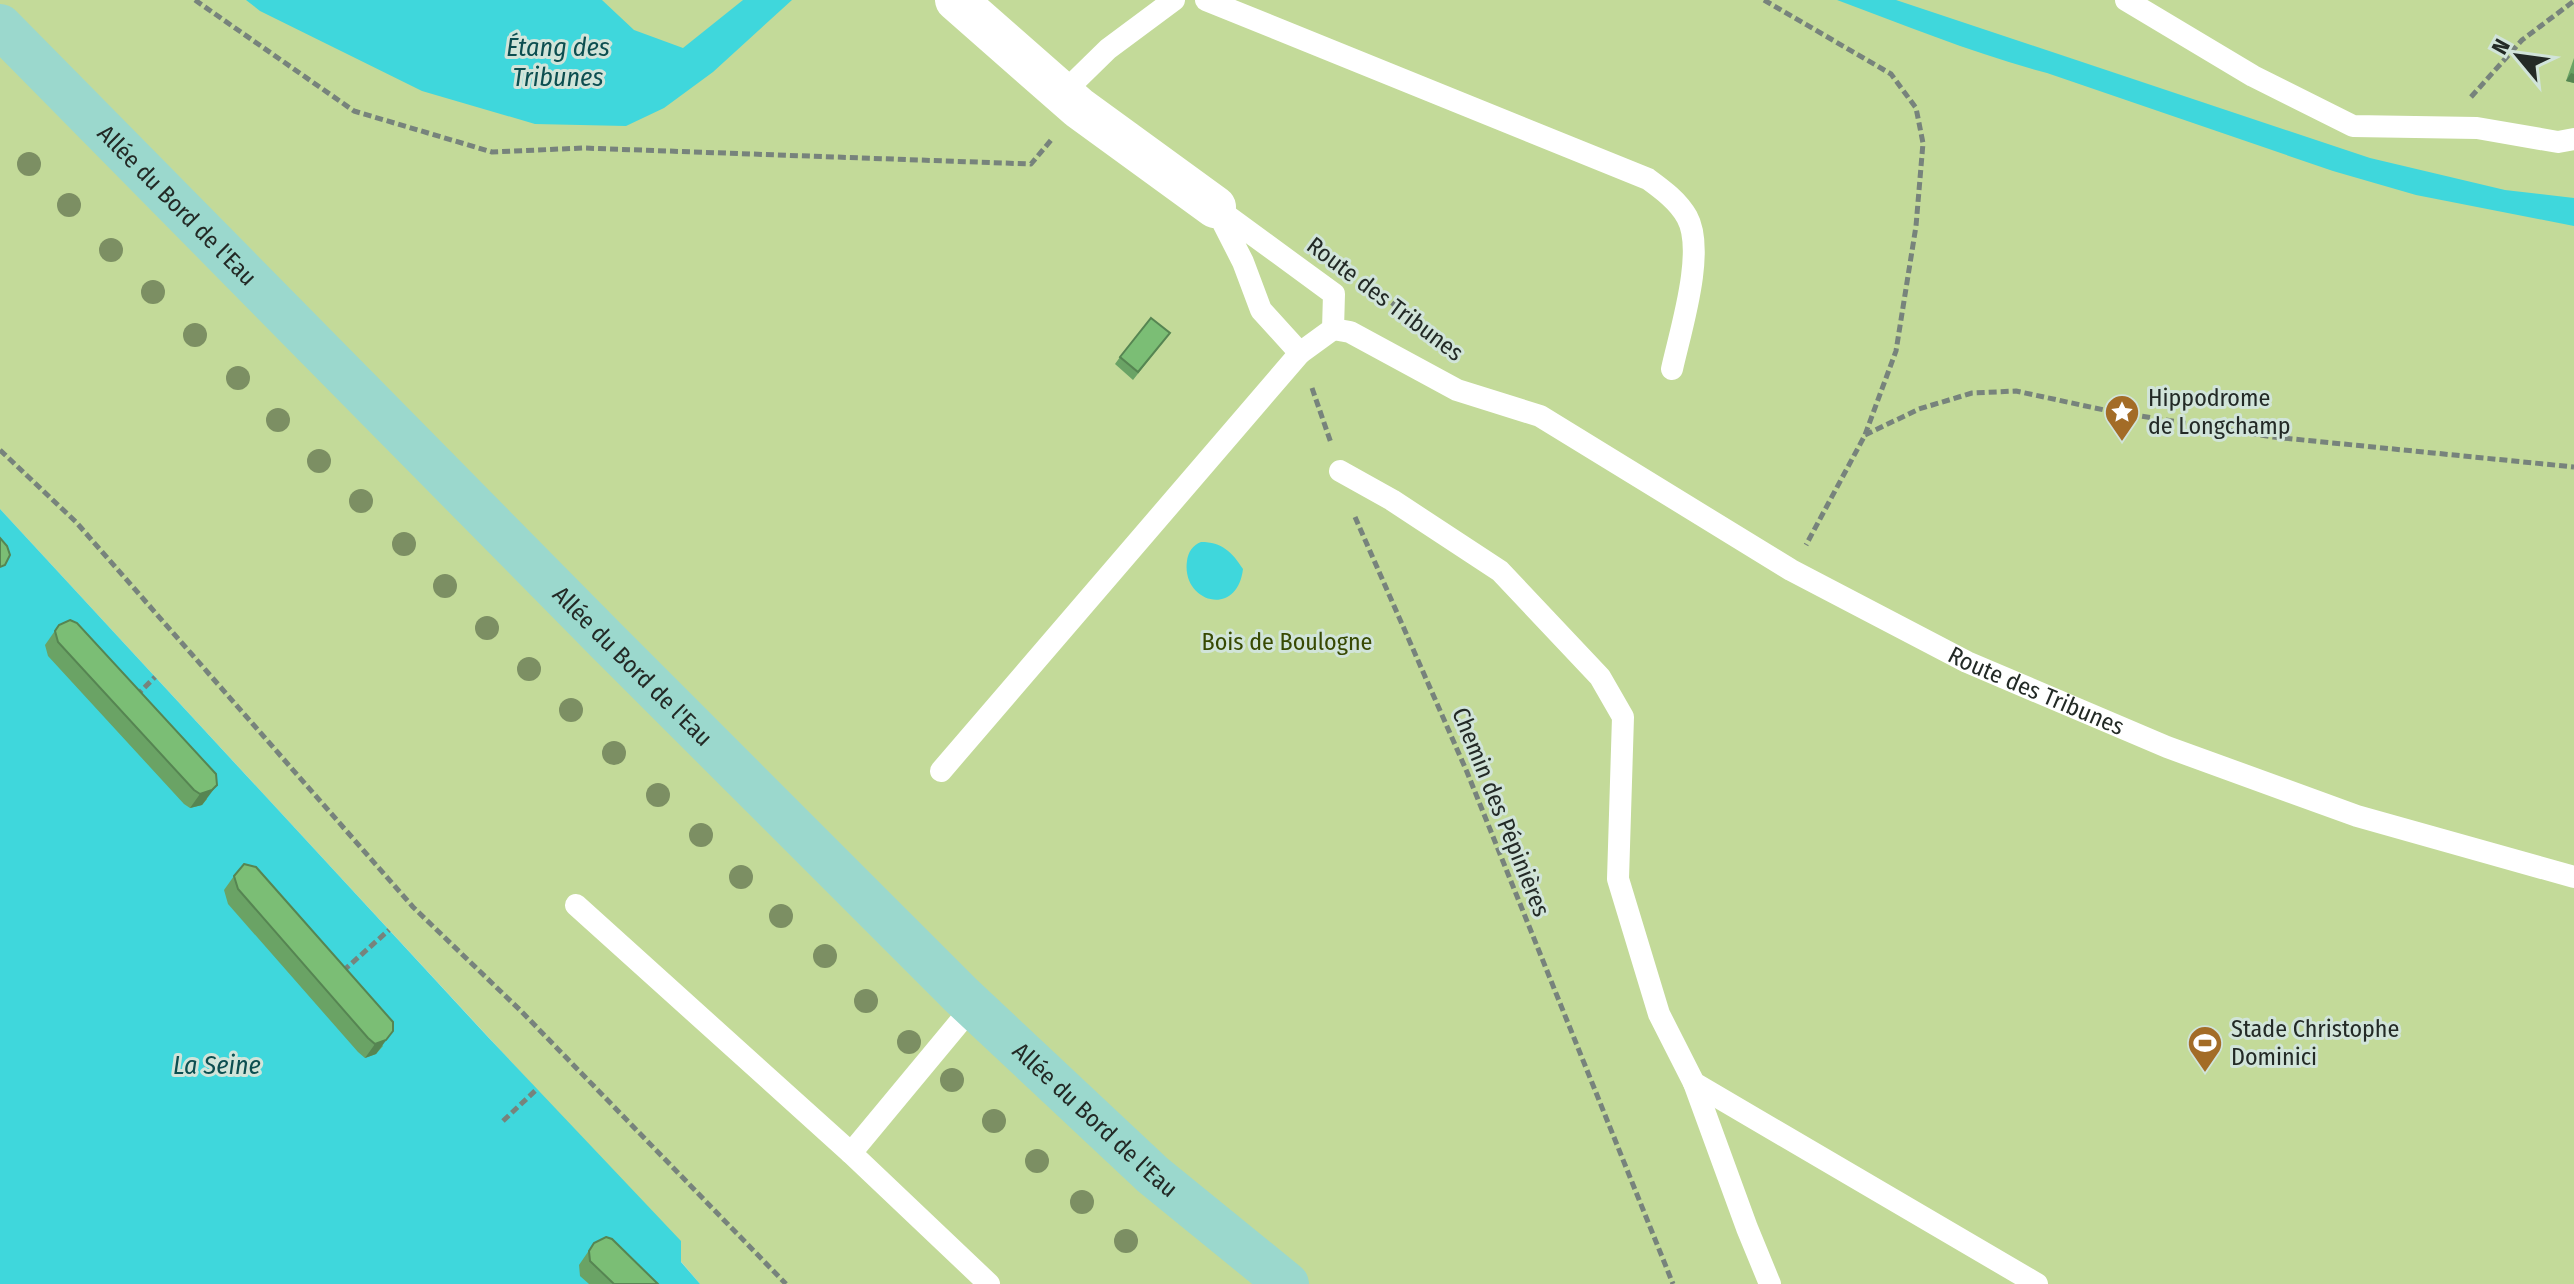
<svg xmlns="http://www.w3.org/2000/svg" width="2574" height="1284" viewBox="0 0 2574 1284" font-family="'Fira Sans Condensed',sans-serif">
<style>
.green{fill:#c3da99}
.water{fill:#3fd7dc}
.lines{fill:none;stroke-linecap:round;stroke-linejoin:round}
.path{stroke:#77837c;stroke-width:5;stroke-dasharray:8 4;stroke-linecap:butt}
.service{stroke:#fff;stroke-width:22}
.minor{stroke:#fff;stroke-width:42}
.primary{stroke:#9bd8cd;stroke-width:44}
.tree{fill:#7c8f63}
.wall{fill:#6aa365}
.shaded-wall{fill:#568552}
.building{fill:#7bbe75;stroke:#568552;stroke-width:2}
.labels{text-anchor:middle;stroke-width:6;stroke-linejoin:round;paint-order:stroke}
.street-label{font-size:24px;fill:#232a26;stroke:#d1e4d9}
.poi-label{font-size:24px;fill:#232a26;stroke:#d1e4d9;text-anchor:start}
.park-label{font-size:24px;fill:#374902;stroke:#d1e4d9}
.water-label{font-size:26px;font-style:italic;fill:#0c4e50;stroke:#d1e4d9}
</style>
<rect width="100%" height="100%" fill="#d1e4d9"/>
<path class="green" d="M 0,0 L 2574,0 L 2574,1284 L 700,1284 L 529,1081 L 0,509 Z"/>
<path class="water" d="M 246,0 L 602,0 L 634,30 L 683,48 L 743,0 L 792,0 L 713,72 L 664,108 L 626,126 L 535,124 L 422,91 L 260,11 Z
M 1837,0 L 1896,0 L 2370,158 L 2505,190 L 2574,198 L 2574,226 L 2416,195 L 2333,171 L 2047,73 C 1975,54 1907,26 1837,0 Z
M 0,509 L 487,1036 L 681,1241 L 681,1262 L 700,1284 L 0,1284 Z
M 1201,542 C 1222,542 1232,552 1243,569 C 1237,619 1181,602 1187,561 C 1188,552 1193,545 1201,542 Z"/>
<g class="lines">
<path class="path" d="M 195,0 L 354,111 L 492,152 L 583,148 L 1031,164 L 1052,139
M 1764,0 L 1891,74 L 1916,108 L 1923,143 L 1916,226 L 1896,351 L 1865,435 L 1806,545
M 2471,97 L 2522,40 L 2574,1
M 1363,281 L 1457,352
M 1312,388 L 1331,443
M 1865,435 L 1919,409 L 1972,393 L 2016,391 L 2109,411 L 2273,437 L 2574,467
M 0,450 L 76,522 L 413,907 L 521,1011 L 786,1284
M 1355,517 L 1467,772 L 1673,1284
M 136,696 L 155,677
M 343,971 L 389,930
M 503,1121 L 537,1089"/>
<g class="service">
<path d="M 1206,0 L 1648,179 C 1663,190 1678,201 1687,217 C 1706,251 1680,332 1672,369"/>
<path d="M 2126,0 L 2253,76 L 2353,126 L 2477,128 L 2558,142 L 2574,139"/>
<path d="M 1062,94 L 1108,49 L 1174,0"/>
<path d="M 1215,207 L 1334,294 L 1333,329 L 1300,353 L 1261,310 L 1243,262 Z"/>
<path id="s1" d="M 1333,329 L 1350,332 L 1457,390 L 1540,416 L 1791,570 L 1967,662 L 2167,747 L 2357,816 L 2574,877"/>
<path d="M 1340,471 L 1392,500 L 1500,571 L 1600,677 L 1623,717 L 1618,879 L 1659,1014 L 1694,1083 L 2037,1284"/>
<path d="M 941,771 L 1300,353"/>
<path d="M 576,905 L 851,1153 L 989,1284"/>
<path d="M 1694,1083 L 1747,1228 L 1770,1284"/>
<path d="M 851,1153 L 973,1006"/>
</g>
<path class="minor" d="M 956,0 L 1079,108 L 1215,207"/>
<path class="primary" id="s2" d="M 0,26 L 604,638 L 961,995 L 1153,1175 L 1287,1284"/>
</g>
<g class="tree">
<circle cx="29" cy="164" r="12"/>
<circle cx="69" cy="205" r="12"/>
<circle cx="111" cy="250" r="12"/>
<circle cx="153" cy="292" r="12"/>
<circle cx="195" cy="335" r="12"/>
<circle cx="238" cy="378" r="12"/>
<circle cx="278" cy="420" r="12"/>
<circle cx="319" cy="461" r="12"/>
<circle cx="361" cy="501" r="12"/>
<circle cx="404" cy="544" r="12"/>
<circle cx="445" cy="586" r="12"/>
<circle cx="487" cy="628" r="12"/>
<circle cx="529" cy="669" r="12"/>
<circle cx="571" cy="710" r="12"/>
<circle cx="614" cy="753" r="12"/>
<circle cx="658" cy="795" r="12"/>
<circle cx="701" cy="835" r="12"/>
<circle cx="741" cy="877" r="12"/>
<circle cx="781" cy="916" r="12"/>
<circle cx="825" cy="956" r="12"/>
<circle cx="866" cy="1001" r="12"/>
<circle cx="909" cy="1042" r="12"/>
<circle cx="952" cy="1080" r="12"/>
<circle cx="994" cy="1121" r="12"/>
<circle cx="1037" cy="1161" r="12"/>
<circle cx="1082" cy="1202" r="12"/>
<circle cx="1126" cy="1241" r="12"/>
</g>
<path class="wall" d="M 2574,58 L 2574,83 L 2566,81 Z
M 1170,333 L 1133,380 L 1115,364 L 1120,357 Z
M 59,625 L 207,799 L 202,805 L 190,808 L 184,804 L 48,656 L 45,645 Z
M 234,876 L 383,1046 L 376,1054 L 365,1058 L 358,1052 L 228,904 L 224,890 Z
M 594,1243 L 658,1284 L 589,1284 L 580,1276 L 579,1265 Z"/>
<path class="shaded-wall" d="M 2571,73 L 2574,74 L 2574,83 L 2566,81 Z
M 217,785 L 202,805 L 190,808 L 200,794 Z
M 393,1031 L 376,1054 L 365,1058 L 375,1044 Z"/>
<path class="building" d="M 1151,318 L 1170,333 L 1138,372 L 1120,357 Z
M 0,538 L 7,546 L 10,555 L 5,565 L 0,567 Z
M 70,620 L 77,623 L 216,774 L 217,785 L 212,790 L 200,794 L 194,790 L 58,642 L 55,631 L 59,625 Z
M 244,864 L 256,867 L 393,1022 L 393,1031 L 386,1040 L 375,1044 L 368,1038 L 238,889 L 234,876 Z
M 606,1237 L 612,1239 L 658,1284 L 614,1284 L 590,1261 L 589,1251 L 594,1243 Z"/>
<defs>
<g id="sight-pin" transform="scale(1.8)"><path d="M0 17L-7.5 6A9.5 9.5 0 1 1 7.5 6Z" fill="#a36c27" stroke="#d1e4d9"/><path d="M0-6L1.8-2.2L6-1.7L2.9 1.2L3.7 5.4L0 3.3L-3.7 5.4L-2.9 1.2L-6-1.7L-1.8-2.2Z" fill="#fff"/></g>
<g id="stadium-pin" transform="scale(1.8)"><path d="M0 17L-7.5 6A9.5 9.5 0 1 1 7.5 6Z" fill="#a36c27" stroke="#d1e4d9"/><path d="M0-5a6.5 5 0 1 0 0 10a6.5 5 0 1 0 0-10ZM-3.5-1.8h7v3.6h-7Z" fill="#fff"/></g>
</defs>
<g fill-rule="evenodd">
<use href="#sight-pin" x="2122" y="412"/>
<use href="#stadium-pin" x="2205" y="1043"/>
</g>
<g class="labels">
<g class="street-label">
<text dy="8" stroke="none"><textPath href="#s2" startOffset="252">Allée du Bord de l'Eau</textPath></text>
<text transform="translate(1385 299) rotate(37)" y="8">Route des Tribunes</text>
<text dy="8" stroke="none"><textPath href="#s2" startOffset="900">Allée du Bord de l'Eau</textPath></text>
<text dy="8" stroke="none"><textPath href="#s1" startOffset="794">Route des Tribunes</textPath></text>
<text transform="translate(1501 812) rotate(68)" y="8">Chemin des Pépinières</text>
<text dy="8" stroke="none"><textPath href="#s2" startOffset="1548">Allée du Bord de l'Eau</textPath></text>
</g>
<g class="poi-label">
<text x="2148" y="406">Hippodrome<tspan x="2148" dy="28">de Longchamp</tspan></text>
<text x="2231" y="1037">Stade Christophe<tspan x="2231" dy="28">Dominici</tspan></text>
</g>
<g class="park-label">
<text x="1287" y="650">Bois de Boulogne</text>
</g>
<g class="water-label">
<text x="558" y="56">Étang des<tspan x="558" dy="30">Tribunes</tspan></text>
<text x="217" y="1074">La Seine</text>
</g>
</g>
<g transform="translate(2518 56) rotate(299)" stroke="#d1e4d9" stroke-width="6" paint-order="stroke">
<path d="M0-6L14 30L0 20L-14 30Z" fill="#232a26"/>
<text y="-12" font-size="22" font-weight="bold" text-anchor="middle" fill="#232a26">N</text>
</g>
</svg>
